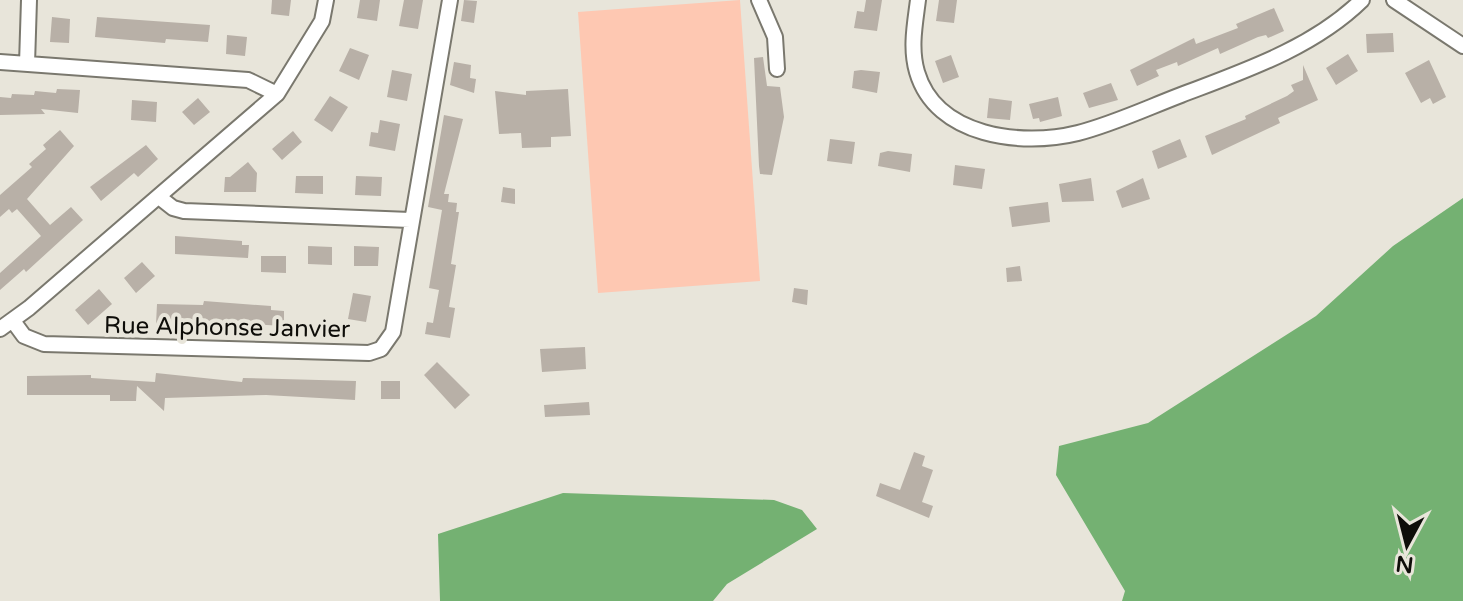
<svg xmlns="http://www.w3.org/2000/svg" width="1463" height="601" viewBox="0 0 1463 601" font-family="'Varela Round',sans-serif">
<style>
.green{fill:#fec8b2}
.water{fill:#74b172}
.building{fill:#b8b0a7}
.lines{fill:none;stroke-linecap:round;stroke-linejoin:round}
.minor-casing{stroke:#7a786e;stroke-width:18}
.minor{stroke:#fff;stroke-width:14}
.labels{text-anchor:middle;stroke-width:8;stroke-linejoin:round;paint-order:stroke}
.street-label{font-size:24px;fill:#0e0d09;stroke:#e8e5da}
</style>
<rect width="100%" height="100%" fill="#e8e5da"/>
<path class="green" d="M 740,0 L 760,281 L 598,293 L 578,12 Z"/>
<path class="water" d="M 1463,198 L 1463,601 L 1122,601 L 1125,591 L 1056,475 L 1059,446 L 1148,423 L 1316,316 L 1393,246 Z
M 563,493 L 774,500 L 802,510 L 817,529 L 727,584 L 713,601 L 440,601 L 438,534 Z"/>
<path class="building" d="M 272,0 L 291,0 L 289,16 L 271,14 Z
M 360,0 L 380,0 L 377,21 L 357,18 Z
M 404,0 L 423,0 L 418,29 L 399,26 Z
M 464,0 L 477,1 L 474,23 L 461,21 Z
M 866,0 L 882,0 L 877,31 L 854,28 L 857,11 L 864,12 Z
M 939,0 L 957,0 L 954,23 L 936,21 Z
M 1274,8 L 1284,31 L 1268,38 L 1266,35 L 1258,37 L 1220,54 L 1218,48 L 1178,66 L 1177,62 L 1156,70 L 1159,76 L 1137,86 L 1130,70 L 1194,38 L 1196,44 L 1238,28 L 1236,24 Z
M 52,17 L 70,19 L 69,43 L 50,42 Z
M 97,17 L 210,25 L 208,42 L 166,39 L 165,43 L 95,37 Z
M 1393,33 L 1394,52 L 1367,53 L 1366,34 Z
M 227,35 L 247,37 L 245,56 L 226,54 Z
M 350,48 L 369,55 L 359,80 L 339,71 Z
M 1348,54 L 1358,71 L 1336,85 L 1326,68 Z
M 951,55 L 959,77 L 943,83 L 935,61 Z
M 763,57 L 767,86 L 780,87 L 784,117 L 772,175 L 760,174 L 759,166 L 754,58 Z
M 1429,60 L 1446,97 L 1433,104 L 1430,98 L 1421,103 L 1405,73 Z
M 454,62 L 471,65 L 470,78 L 476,79 L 474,93 L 450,85 Z
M 1303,65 L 1318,100 L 1278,118 L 1280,123 L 1212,155 L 1205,136 L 1246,119 L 1245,116 L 1287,96 L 1294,91 L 1291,85 L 1303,80 Z
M 392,70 L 412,74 L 407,101 L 387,97 Z
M 861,70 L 880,72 L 877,93 L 852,88 L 854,71 Z
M 1111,83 L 1118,100 L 1089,108 L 1083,93 Z
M 57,89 L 80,90 L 78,113 L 41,109 L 45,114 L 0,115 L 0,97 L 11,98 L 12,94 L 34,95 L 35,91 L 56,93 Z
M 568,89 L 571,136 L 551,137 L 551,147 L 522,148 L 521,133 L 499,134 L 495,91 L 526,95 L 526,91 Z
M 330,96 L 348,107 L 332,132 L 314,120 Z
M 1058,97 L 1062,116 L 1040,122 L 1039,118 L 1033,119 L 1029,104 Z
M 198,98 L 210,112 L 194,125 L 182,112 Z
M 989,98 L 1012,101 L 1010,120 L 987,118 Z
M 132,100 L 157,102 L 156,122 L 131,120 Z
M 444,115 L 463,119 L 444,194 L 449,194 L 448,202 L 457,203 L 456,212 L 459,212 L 451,264 L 456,265 L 449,307 L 455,308 L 450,338 L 425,334 L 427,322 L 433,323 L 439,290 L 429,288 L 442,210 L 428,207 Z
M 380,120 L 400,124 L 395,151 L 369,146 L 371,132 L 378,133 Z
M 60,130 L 74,146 L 27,199 L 50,225 L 71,207 L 83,220 L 26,272 L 24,269 L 0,290 L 0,273 L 41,236 L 17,209 L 12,213 L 9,209 L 0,217 L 0,195 L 32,167 L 29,164 L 46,149 L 43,145 Z
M 293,131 L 302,142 L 282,160 L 272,149 Z
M 830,139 L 855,142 L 852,164 L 827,161 Z
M 1180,139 L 1187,157 L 1158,169 L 1152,151 Z
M 146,145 L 158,159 L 138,177 L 134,173 L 101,201 L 90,187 Z
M 888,151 L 912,154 L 910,172 L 878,166 L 880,153 Z
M 248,162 L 257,173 L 256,192 L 224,192 L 225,177 L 230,177 Z
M 955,165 L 985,169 L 982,189 L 953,185 Z
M 296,176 L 323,176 L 323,194 L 295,193 Z
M 356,176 L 382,177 L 381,196 L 355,195 Z
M 1091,178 L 1094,201 L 1062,202 L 1059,184 Z
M 1143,178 L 1150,199 L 1122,208 L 1116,191 Z
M 503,187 L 515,189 L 515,204 L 501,202 Z
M 1048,202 L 1050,222 L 1012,227 L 1009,207 Z
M 175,236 L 242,241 L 242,245 L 249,245 L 248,258 L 175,254 Z
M 308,246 L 332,247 L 332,265 L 308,264 Z
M 354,246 L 379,247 L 378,266 L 354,266 Z
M 261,256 L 286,256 L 286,273 L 261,272 Z
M 142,262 L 155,276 L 136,293 L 124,278 Z
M 1020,266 L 1022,281 L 1007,282 L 1006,268 Z
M 794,288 L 808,290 L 807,305 L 792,302 Z
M 99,289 L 112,304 L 88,325 L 75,310 Z
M 353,293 L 371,296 L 366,322 L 348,319 Z
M 204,301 L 271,306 L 271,310 L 284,311 L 284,326 L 185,320 L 185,324 L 156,324 L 157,304 L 203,305 Z
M 585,347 L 586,369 L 542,372 L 540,349 Z
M 437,362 L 470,395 L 455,409 L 424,375 Z
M 156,373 L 242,382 L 243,378 L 356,381 L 355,400 L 266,395 L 165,398 L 164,411 L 137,386 L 136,401 L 110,401 L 110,395 L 27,395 L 27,376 L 91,375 L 91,378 L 155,382 Z
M 381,381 L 400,381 L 400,399 L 381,399 Z
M 589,402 L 590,415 L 545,417 L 544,405 Z
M 914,452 L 925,456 L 922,466 L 933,470 L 922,502 L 933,506 L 929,518 L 876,496 L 880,483 L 900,490 Z"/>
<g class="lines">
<g class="minor-casing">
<path id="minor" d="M 759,0 L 775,37 L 777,69
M 918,0 C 915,24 910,48 917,72 C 936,137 1022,147 1078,133 C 1113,124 1147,108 1181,95 C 1244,71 1313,48 1362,0
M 1394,0 L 1463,46
M 0,62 L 248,80 L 277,94
M 27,64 L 29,0
M 159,197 L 173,208 L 184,211 L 410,220
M 13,321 L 24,336 L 44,344 L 369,353 L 381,349 L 393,332 L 450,0
M 0,329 L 29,308 L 277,94 L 322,21 L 326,0"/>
</g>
<use href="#minor" class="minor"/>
</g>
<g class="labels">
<g class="street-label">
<text transform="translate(227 327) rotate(1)" y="8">Rue Alphonse Janvier</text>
</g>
</g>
<g transform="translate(1407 545) rotate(187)" stroke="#e8e5da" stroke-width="6" paint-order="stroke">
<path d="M0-6L14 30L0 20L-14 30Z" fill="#0e0d09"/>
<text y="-12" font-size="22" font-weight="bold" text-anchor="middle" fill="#0e0d09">N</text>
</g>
</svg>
